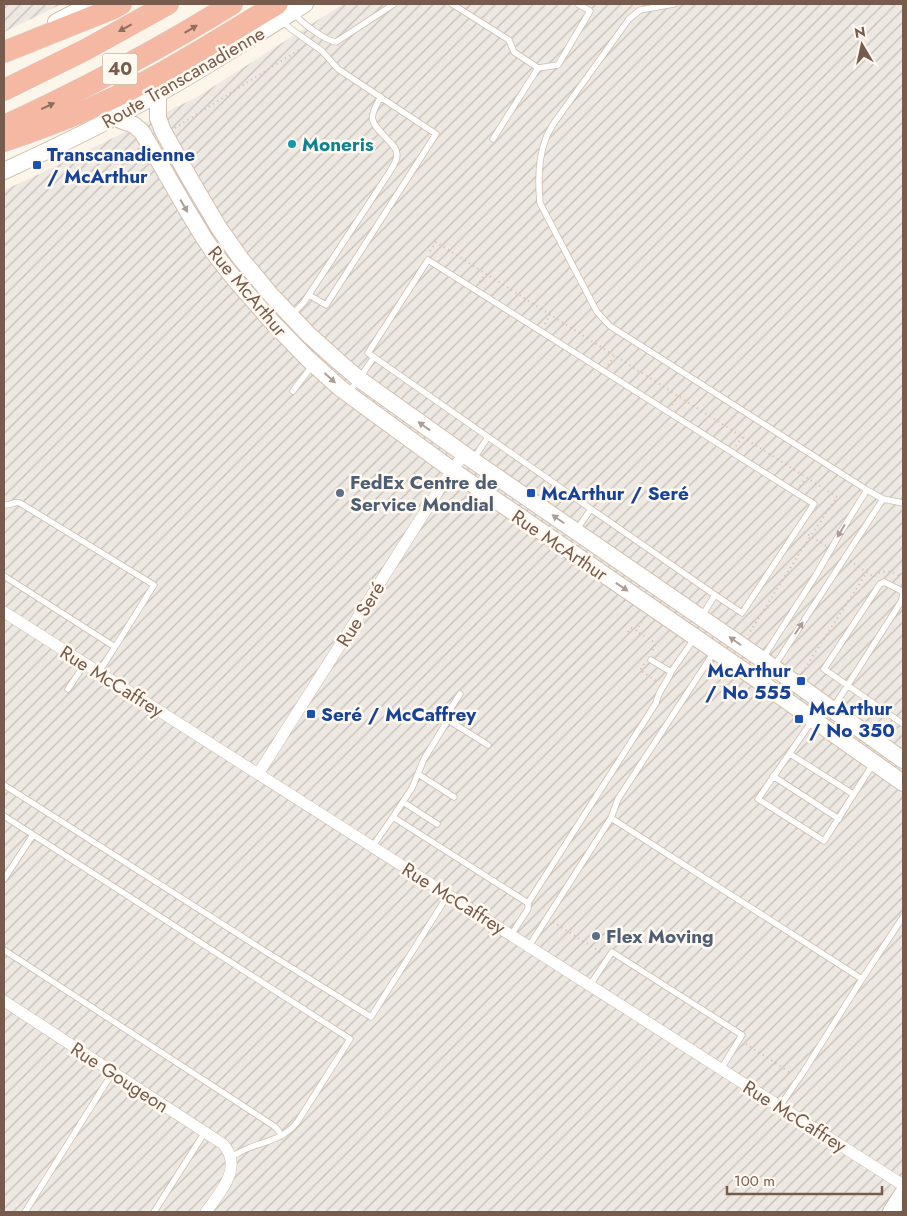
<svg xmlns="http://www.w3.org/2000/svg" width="907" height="1216" viewBox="0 0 907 1216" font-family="Jost,sans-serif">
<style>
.industrial{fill:url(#industrial-furrows)}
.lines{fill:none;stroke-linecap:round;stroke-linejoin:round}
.lane-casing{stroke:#cebdaf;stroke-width:7}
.street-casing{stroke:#cebdaf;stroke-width:12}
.secondary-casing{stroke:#d4bfaf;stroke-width:18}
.highway-casing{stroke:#d9d1cd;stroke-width:22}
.path{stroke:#d7b8a4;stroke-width:2;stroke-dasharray:1 4;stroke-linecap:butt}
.lane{stroke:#fff;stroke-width:5.5}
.street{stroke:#fff;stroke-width:11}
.secondary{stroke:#fff;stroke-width:16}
.highway{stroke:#f5b8a2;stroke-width:21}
.oneway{fill:#906e5e}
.oneway2{fill:#ad9d94}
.culture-dot{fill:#0f9aa8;stroke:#fff9f0;stroke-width:2}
.transit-dot{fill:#1a4fb4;stroke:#fff9f0;stroke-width:2}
.service-dot{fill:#5c6f8a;stroke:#fff9f0;stroke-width:2}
.labels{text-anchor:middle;stroke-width:5;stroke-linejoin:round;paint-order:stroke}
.shield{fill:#fff9f0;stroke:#a08b7e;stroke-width:1}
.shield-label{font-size:18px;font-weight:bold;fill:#775c4d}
.street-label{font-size:19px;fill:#775c4d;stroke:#fff9f0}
.culture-label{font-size:19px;font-weight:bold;fill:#0d838f;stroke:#fff9f0;text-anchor:start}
.transit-label{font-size:19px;font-weight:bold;fill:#164399;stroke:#fff9f0;text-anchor:start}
.service-label{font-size:19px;font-weight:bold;fill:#4e5e75;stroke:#fff9f0;text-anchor:start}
</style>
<defs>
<pattern id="industrial-furrows" width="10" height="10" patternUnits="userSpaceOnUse" patternTransform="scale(1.25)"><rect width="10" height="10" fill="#ede8e2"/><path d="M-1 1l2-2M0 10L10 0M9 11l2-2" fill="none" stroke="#c5bfb9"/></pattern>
</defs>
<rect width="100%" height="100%" fill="#fcf5e9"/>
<path class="industrial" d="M 4,4 L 62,4 L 4,32 Z
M 343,4 L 903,4 L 903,1212 L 4,1212 L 4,190 L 29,179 L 197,97 Z"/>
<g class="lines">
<g class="lane-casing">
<path id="lane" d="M 452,4 L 509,40 L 514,52 L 538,68 L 493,139
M 674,4 L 640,10 L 629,19 L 554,123 C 551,128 548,133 546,138 C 538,158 538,182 540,203 L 597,312 L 610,326 L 867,490 L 883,499 L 903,503
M 294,13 C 300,22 326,41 336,42 L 394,4
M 282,21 L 291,29 L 322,51 L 338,69 L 436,134 L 326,305 L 309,295
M 538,68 L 558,65 L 590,11 L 578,4
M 292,315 L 304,302 L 389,173 C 392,168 397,161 397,155 C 397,149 393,145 389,141 C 372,123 366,120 381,97
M 293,391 L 312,366
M 349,392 L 359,379 L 374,357
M 472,455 L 476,455 L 488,437
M 4,505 C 10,506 14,501 20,503 L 154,585 L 115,647
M 591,509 L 368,353 L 428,260 L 814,504 L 742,613 L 715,595
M 577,529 L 591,509 L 715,595 L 702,616
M 4,576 L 115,647 L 98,673
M 651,660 L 671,672 L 694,639
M 752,675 L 816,575 L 842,530 L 867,490
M 764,682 L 883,499
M 68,689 L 85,664
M 833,708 L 901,602 L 903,595 L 902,592 L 900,590 L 884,582 L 880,584 L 824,669 L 903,724
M 448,720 L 488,745
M 812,721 L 758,799 L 824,841 L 873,764
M 790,754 L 853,794
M 418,774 L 454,797
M 773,776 L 839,819
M 4,785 L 263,950 L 371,1017 L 448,895
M 403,802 L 437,824
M 4,816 L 350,1039 L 298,1121 C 286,1138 267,1141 249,1148 C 243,1150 237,1154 231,1157
M 393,817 L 412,788 L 424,759 L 448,720 L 449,711 L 460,694
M 611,818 L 862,979
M 372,847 L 393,817 L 528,903
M 4,879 L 33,835
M 511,935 L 528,909 L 528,903 L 656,703 C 658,691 667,683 671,672
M 529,946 L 611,818 L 618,799 L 714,652
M 4,950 L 274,1126 L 278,1130 L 281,1136
M 590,985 L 612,952 L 742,1035 L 721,1069
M 780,1106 L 804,1071 L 862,979 L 903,917
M 25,1212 L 113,1072
M 154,1212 L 205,1132"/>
</g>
<g class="street-casing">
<path id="street" d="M 4,612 L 903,1185
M 258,774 L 442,485 L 464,454
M 4,1001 L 223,1144 C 244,1168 220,1192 206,1212"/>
</g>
<g class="secondary-casing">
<path id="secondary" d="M 56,22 L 91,4
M 158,94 L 158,118 L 163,131 L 190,179 L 219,228 L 241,259 L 271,295 L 308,334 L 339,362 L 359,379 L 478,464 L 770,665 L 903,760
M 115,118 L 134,125 L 142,132 L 187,210 L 204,238 L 217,257 L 237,282 L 273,323 L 307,358 L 340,388 L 452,470 L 759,681 L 903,783
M 4,171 C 56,147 108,122 158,94 C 208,66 256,35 305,4
M 891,1212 L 903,1193"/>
</g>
<g class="highway-casing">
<path id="highway" d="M 4,52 L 114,8 L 121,4
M 4,90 L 85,50 L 168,4
M 4,126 C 82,90 158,50 232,4
M 4,141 C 52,125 100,106 145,82 C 190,58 234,30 277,4"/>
</g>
<path class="path" d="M 175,128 L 302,48
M 430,251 L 436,242 L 837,497 L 804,546 L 748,635
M 480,282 L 485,274
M 545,324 L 550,315
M 608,365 L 614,356
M 672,405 L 678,396
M 736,446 L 742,437
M 393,474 L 395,479 L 404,485 L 402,489
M 800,486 L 806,478
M 804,532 L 826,546
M 850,561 L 874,577 C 883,567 893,572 903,578
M 644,617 L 636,631 L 654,642 L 655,647 L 652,651
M 628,632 L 631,628 L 635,630
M 644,664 L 640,670 L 656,681
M 802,673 L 867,572
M 553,922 L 602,953
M 746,1044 L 792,1074"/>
<use href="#lane" class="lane"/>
<use href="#street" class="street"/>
<use href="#secondary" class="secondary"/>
<use href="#highway" class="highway"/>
</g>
<defs><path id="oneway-solid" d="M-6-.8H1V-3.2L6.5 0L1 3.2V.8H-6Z" transform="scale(1.25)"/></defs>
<g class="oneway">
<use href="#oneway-solid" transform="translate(125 28) rotate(151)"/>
<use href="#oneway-solid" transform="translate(191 29) rotate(-31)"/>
<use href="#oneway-solid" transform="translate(48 106) rotate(-25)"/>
</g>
<g class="oneway2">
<use href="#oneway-solid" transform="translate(184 206) rotate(60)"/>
<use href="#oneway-solid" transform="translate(330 378) rotate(42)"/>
<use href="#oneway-solid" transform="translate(424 426) rotate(-144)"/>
<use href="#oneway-solid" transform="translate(558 519) rotate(-145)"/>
<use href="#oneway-solid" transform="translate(841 531) rotate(121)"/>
<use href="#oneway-solid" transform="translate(622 587) rotate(34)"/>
<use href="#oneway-solid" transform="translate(799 628) rotate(-57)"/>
<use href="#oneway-solid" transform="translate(735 641) rotate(-145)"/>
</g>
<circle class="culture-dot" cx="292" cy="144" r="5"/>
<g class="transit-dot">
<rect x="32" y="160" width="10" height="10" rx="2.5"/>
<rect x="526" y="488" width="10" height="10" rx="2.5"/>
<rect x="796" y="676" width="10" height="10" rx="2.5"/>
<rect x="306" y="709" width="10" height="10" rx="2.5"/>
<rect x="794" y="714" width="10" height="10" rx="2.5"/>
</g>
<g class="service-dot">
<circle cx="340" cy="493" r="5"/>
<circle cx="596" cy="936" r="5"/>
</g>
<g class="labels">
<rect class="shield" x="102.5" y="53.5" width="35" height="31" rx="4"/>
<g class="shield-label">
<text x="120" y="75">40</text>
</g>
<g class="street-label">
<text transform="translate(183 77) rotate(-30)" y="7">Route Transcanadienne</text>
<text transform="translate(248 291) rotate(50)" y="7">Rue McArthur</text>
<text transform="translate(560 545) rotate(34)" y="7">Rue McArthur</text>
<text transform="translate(360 614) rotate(-58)" y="7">Rue Seré</text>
<text transform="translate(112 681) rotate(32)" y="7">Rue McCaffrey</text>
<text transform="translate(454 898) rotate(32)" y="7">Rue McCaffrey</text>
<text transform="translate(120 1077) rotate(33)" y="7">Rue Gougeon</text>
<text transform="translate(795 1116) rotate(32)" y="7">Rue McCaffrey</text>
</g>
<g class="culture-label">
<text x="302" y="151">Moneris</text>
</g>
<g class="transit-label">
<text x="47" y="161">Transcanadienne<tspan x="47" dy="22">/ McArthur</tspan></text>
<text x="541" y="500">McArthur / Seré</text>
<text x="791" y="677" text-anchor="end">McArthur<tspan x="791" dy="22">/ No 555</tspan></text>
<text x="809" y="715">McArthur<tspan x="809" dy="22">/ No 350</tspan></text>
<text x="321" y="721">Seré / McCaffrey</text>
</g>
<g class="service-label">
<text x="350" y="489">FedEx Centre de<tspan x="350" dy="22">Service Mondial</tspan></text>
<text x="606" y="943">Flex Moving</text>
</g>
</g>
<rect width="907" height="1216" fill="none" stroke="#775c4d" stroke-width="10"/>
<g transform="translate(862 45) rotate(351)" stroke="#fff9f0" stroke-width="4" paint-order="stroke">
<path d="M0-4L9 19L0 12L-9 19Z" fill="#775c4d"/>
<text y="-8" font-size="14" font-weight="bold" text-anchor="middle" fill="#775c4d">N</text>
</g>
<path d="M727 1186v8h155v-8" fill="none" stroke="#775c4d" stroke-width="2.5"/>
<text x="734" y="1186" font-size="15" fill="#775c4d" stroke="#fff9f0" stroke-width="4" paint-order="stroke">100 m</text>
</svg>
